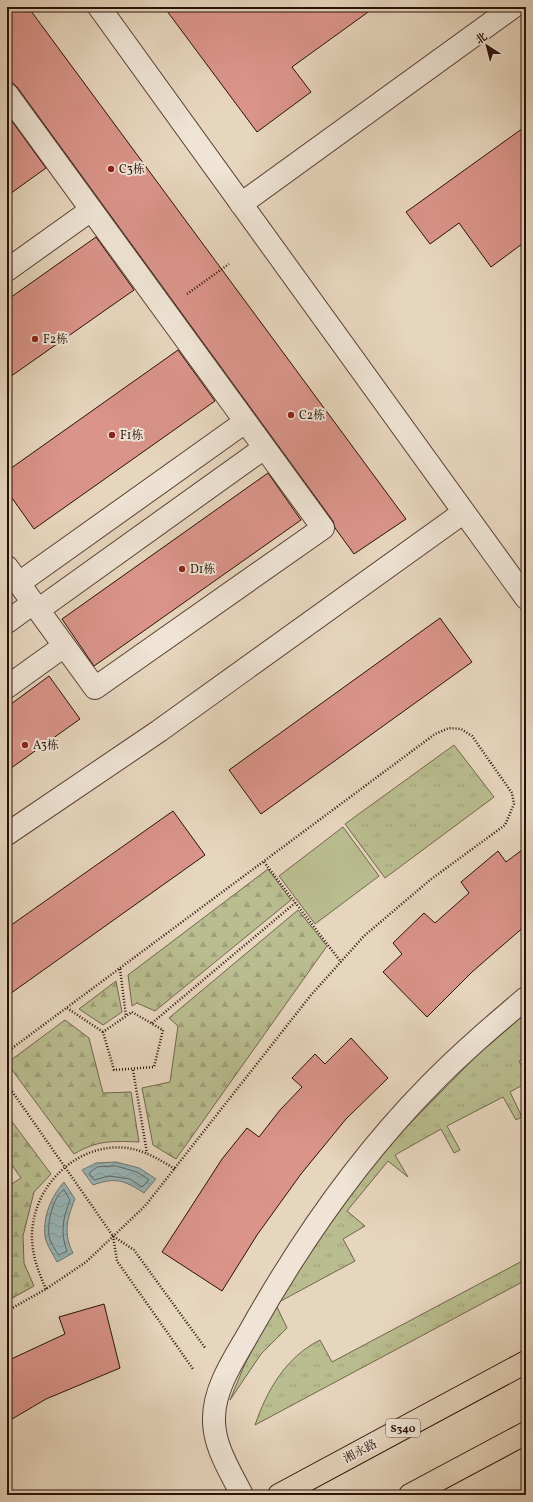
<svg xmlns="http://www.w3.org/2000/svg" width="533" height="1502" viewBox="0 0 533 1502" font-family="Vollkorn,'Noto Serif SC',serif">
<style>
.grass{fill:url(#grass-tufts);stroke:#70674c}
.forest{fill:url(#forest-firs);stroke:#70674c}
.garden{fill:#b9bd8f;stroke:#70674c}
.water{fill:url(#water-waves);stroke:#6b7572}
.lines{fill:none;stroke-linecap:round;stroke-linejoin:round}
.shore{stroke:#606460;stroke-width:1}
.building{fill:#da948a;stroke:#281108}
.minor-casing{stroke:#584236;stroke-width:24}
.major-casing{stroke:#281108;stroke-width:24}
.path{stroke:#281108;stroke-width:2.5;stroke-dasharray:1 2;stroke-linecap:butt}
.minor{stroke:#efe4d5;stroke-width:22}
.major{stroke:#e7d6be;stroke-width:22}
.poi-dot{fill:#8f2418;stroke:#efe4d5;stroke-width:1.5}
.labels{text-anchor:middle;stroke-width:4;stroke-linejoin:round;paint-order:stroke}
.shield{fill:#efe4d5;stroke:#645046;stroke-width:1}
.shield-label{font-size:11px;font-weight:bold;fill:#281108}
.poi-label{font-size:12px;fill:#281108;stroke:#efe4d5;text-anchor:start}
.street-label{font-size:12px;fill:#281108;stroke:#efe4d5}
</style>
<defs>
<pattern id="grass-tufts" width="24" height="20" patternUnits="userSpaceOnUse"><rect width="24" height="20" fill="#b9bd8f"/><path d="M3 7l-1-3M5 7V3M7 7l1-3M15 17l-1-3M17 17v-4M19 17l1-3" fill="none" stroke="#9fa17a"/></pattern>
<pattern id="forest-firs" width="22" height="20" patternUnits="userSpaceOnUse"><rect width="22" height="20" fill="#b9bd8f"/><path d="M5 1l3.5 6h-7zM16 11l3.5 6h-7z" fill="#9fa17a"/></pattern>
<pattern id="water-waves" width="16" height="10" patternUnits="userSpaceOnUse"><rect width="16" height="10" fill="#98b7b9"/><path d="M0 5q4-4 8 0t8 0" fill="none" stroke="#839c9e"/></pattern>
</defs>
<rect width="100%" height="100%" fill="#e7d6be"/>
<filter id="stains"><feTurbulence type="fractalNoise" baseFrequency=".005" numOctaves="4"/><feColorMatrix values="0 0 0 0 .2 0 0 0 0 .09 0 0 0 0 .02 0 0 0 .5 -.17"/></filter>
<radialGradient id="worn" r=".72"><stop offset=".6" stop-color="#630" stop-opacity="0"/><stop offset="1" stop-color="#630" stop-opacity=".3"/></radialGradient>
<path class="grass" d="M 454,745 L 494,797 L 385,878 L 345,824 Z
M 526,1013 L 526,1019 L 523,1021 L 526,1028 L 526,1056 L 519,1061 L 526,1075 L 526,1083 L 510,1092 L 522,1117 L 516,1120 L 503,1097 L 447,1126 L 460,1150 L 454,1153 L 441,1129 L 395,1155 L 408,1177 L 388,1161 L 347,1211 L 365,1226 L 343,1239 L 355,1261 L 279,1302 L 277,1307 L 287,1328 L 261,1354 L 230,1400 L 244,1366 L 290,1278 L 348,1197 L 388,1146 L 493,1039 Z
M 526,1259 L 526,1280 L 255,1425 C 267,1390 286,1357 320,1340 L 332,1362 Z"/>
<path class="forest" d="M 268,869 L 291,900 L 155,1011 L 137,1003 L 132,1006 L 128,975 Z
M 298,910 L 327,946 L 176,1159 L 153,1145 L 142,1088 L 170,1082 L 178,1026 L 169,1018 Z
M 116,981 L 122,1012 L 103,1025 L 79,1009 Z
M 65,1020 L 89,1038 L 103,1093 L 131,1092 L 139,1142 C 113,1141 97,1140 74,1154 L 7,1063 Z
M 7,1115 L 51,1174 L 34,1192 L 23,1236 L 24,1263 L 34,1286 L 7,1301 L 7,1187 L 21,1178 L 7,1158 Z"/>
<path class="garden" d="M 343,827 L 379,876 L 315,924 L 279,876 Z"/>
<path class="water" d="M 116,1162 L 139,1168 L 156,1179 L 144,1193 C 124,1180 115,1177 93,1185 L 82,1170 L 96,1163 Z
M 64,1182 L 75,1199 C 67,1218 63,1234 73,1253 L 57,1262 C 53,1254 46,1244 45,1236 C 43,1216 51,1197 64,1182 Z"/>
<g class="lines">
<path class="shore" d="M 116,1166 L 137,1172 L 148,1179 L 148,1181 L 142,1187 L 130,1179 L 109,1176 L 94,1180 L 89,1173 L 97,1167 Z
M 64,1190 L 70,1200 C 63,1218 60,1232 67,1251 L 59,1255 C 56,1252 50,1242 49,1236 C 47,1224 53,1195 64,1190 Z"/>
</g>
<path class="building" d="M 7,7 L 28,7 L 406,519 L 354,554 L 335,528 L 333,521 L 17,87 L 7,78 Z
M 164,7 L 375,7 L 292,67 L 311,92 L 257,132 Z
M 11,120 L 46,168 L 7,196 L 7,123 Z
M 526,126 L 526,241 L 491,267 L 459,223 L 430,244 L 406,212 Z
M 96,237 L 134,290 L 7,379 L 7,300 Z
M 178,350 L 215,401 L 34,529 L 7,491 L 7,471 Z
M 268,473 L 301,520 L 94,666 L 62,619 Z
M 440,618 L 472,662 L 261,814 L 229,770 Z
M 49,676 L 80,719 L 7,771 L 7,707 Z
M 173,811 L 205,855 L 7,996 L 7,928 Z
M 526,847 L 526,925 L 472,972 L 427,1017 L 383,972 L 402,954 L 393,943 L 424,913 L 435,923 L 469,893 L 461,882 L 498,851 L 506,862 Z
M 351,1038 L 388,1078 L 346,1119 L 301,1174 L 257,1235 L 222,1291 L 162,1252 L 222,1159 L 247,1128 L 259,1137 L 280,1110 L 302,1087 L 292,1078 L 315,1054 L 325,1064 Z
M 104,1304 L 120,1368 L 46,1399 L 7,1422 L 7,1361 L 65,1334 L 59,1317 Z"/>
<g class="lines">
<g class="minor-casing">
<path id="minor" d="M 99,7 L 526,598
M 7,94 L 323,528 L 95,688 L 7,567
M 241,204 L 513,7
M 7,270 L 91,210
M 19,583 L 245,422
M 38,610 L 264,448
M 7,622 L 33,603
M 7,687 L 64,646
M 7,834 L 159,731 L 464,512
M 242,1495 C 230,1471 213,1445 214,1418 C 214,1387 236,1356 250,1331 C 300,1242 358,1158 430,1085 C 460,1054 493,1026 526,998"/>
</g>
<g class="major-casing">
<path id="major" d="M 279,1495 L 526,1362
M 410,1495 L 526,1433"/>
</g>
<path class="path" d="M 187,294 L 229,264
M 264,862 L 341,962
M 120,969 L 126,1016
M 67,1008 L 103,1032
M 132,1012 L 163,1030 L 154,1067 L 114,1070 L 103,1032 Z
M 152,1023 L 295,903
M 7,1052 L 435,734 L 449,728 L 461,729 L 472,736 L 512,793 L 514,804 L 505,825 L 430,880 L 364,936 L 311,995 L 145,1206 L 86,1262 L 46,1289 L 7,1311
M 133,1070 L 147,1153
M 7,1084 L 113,1236 L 134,1250 L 206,1349
M 113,1236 L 117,1261 L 193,1369
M 46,1289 C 37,1269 29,1247 33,1224 C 39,1180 81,1142 128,1148 C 146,1151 160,1160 175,1169"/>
<use href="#minor" class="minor"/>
<use href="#major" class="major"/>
</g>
<g class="poi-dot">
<circle cx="111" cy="169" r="4"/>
<circle cx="35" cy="339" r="4"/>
<circle cx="291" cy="415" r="4"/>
<circle cx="112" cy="435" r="4"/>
<circle cx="182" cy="569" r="4"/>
<circle cx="25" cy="745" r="4"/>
</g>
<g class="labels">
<rect class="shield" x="386" y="1419" width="34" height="18" rx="3"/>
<g class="shield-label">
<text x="403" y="1432">S340</text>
</g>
<g class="poi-label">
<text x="119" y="173">C3栋</text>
<text x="43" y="343">F2栋</text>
<text x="299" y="419">C2栋</text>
<text x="120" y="439">F1栋</text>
<text x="190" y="573">D1栋</text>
<text x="33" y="749">A3栋</text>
</g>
<g class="street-label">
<text transform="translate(360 1451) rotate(-28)" y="4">湘永路</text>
</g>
</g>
<rect width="533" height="1502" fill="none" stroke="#e7d6be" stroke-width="24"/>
<rect x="8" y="8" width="517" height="1486" fill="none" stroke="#281108" stroke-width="2"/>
<rect x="12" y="12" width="509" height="1478" fill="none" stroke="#281108"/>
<g transform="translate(487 46) rotate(324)" stroke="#efe4d5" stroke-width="3" paint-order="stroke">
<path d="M0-3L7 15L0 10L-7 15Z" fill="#281108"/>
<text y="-6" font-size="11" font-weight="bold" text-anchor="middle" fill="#281108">北</text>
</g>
<rect width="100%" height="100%" filter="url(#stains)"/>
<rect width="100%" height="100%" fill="url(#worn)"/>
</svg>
